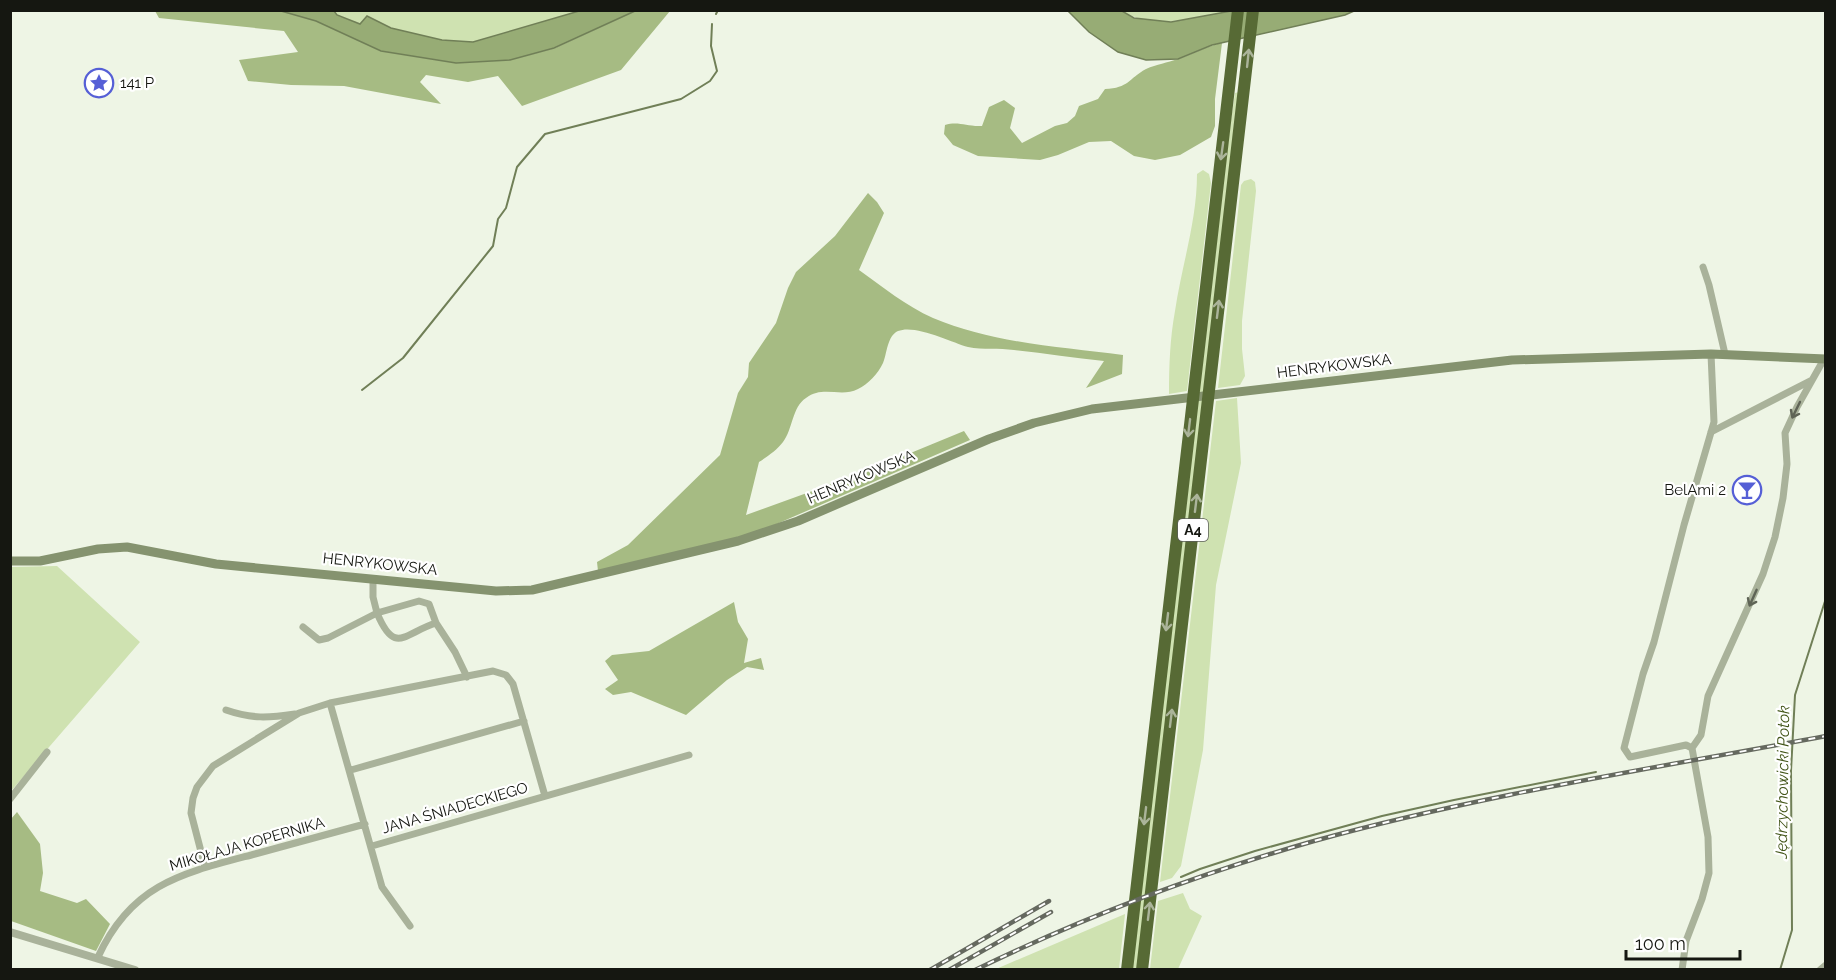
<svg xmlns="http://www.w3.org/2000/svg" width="1836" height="980" viewBox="0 0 1836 980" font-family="Raleway,sans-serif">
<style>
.green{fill:#cfe2b1}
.forest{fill:#a6bb83}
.water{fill:#97ac75;stroke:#707f57;stroke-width:1.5}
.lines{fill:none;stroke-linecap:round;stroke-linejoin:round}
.stream{stroke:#707f57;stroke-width:2}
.minor{stroke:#a9b29a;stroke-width:7}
.tertiary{stroke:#a9b29a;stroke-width:8}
.secondary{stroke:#85936f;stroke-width:9}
.motorway{stroke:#576a35;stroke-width:12}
.rail-casing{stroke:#65695f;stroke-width:4.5}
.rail{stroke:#fff;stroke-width:2;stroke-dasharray:7;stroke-linecap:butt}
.oneway{stroke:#abb49a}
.oneway2{stroke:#5f6456}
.labels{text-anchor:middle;stroke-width:4.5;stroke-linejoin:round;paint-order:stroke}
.shield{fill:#fff;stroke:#5b5d58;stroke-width:1.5}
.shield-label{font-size:14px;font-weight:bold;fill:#151711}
.poi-label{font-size:15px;fill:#151711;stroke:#fff;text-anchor:start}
.street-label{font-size:15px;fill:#151711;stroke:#fff}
.water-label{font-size:16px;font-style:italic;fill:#425518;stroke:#fff}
</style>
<rect width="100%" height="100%" fill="#eef5e5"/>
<path class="green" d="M 334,11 L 579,11 L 473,42 L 442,40 L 391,28 L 367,16 L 360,24 L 337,15 Z
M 1122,11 L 1232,11 C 1196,17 1156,31 1122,11 Z
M 1239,92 L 1137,969 L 1132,970 L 1230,126 L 1235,93 Z
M 1203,170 L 1209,174 L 1211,183 L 1187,391 L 1169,394 C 1169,366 1170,338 1175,311 C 1182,264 1197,221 1197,174 Z
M 1251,179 L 1255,182 L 1256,191 L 1242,321 L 1242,349 L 1245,376 L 1240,385 L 1218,388 L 1241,185 L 1244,181 Z
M 1237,398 L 1241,463 L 1216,585 L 1203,750 L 1181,866 L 1172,878 L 1160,882 L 1216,401 Z
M 57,566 L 140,642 L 11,791 L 11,567 Z
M 1183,893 L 1190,909 L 1202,916 L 1178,969 L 1150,969 L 1158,901 Z
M 1125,914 L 1119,969 L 996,969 Z"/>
<path class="forest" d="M 155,11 L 281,11 L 316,21 L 381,51 L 456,63 L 510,60 L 555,48 L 635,11 L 670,11 L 621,70 L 522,106 L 498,76 L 468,82 L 426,75 L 420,82 L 441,104 L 344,86 L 291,85 L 248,81 L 239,60 L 298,52 L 284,31 L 159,18 Z
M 1222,43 L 1215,99 L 1215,126 L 1211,137 L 1180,155 L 1155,160 L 1134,156 L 1111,141 L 1089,142 L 1058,155 L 1040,160 L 978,156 L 953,145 L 944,134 L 945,125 C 959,121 967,127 982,126 L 989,107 L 1004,100 L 1015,108 L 1010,128 L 1022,143 L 1055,126 L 1067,123 L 1075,116 L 1079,106 L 1098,99 L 1105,89 C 1129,88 1128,79 1146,69 C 1157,64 1167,63 1178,59 C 1193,54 1207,46 1222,43 Z
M 868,193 L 877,202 L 884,213 L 859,270 C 883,287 906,306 933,318 C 992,343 1060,347 1123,355 L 1122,374 L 1086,388 L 1104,361 C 1074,358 1044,353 1014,350 C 999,348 983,350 968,347 C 951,342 915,324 898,331 C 887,336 887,354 883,363 C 878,374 868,384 858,389 C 841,398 823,385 806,398 C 792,407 793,429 783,442 C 777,450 768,456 759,462 L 746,515 L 862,473 L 964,431 L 970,440 L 772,526 L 737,538 L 598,571 L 597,562 L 628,545 L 720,455 L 738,393 L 748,377 L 749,363 L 776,323 L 788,288 L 796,272 L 835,236 Z
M 734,602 L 738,622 L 748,639 L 744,663 L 761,658 L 764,670 L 747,667 L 727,680 L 686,715 L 631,692 L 613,695 L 605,689 L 618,680 L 605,661 L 612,655 L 649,651 Z
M 17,812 L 40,844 L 43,873 L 40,891 L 77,903 L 86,899 L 110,924 L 96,951 L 11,921 L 11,819 Z"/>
<path class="water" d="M 281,11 L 334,11 L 337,15 L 360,24 L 367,16 L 391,28 L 442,40 L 473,42 L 579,11 L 635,11 L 554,48 L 510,60 L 456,63 L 381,51 L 316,21 Z
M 1068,11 L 1122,11 L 1134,18 L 1171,22 L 1231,11 L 1354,11 L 1345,15 L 1212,45 L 1178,59 L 1146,60 L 1118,52 L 1089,32 Z"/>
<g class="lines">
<path class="stream" d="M 716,14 L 718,10
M 362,390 L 403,358 L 493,246 L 498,219 L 506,208 L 517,167 L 545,134 L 681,99 L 710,81 L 717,71 L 711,46 L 712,24
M 1181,877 L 1200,869 L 1255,851 L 1382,816 L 1454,800 L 1596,772
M 1780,970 L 1792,930 L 1791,771 L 1795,695 L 1826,598"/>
<path class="minor" d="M 1703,267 L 1709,285 L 1725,354
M 1711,432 L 1810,381
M 373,579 L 373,597 L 377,613 L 419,601 L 429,604 L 436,623 L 455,652 L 467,677
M 303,627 L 319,640 L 328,638 L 377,613 C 395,656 404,633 436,623
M 330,703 L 382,887 L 410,926
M 226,710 C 252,719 268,718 295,714
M 1692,748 L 1686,745 L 1630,757 L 1624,748 L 1643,674 L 1654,642 L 1684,525 L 1714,422 L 1711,354
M 351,770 L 524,721
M 10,799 L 47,752
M 372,846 L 689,755
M 205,867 L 191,813 L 193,798 L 197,787 L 213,766 L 299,713 L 330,703 L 493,671 L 506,675 L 513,684 L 545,796
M 98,957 C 132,883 183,873 255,854 C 291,844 328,834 365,824
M 1682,970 L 1686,941 L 1702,899 L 1709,873 L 1708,837 L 1692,748 L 1701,735 L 1708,696 L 1763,574 L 1775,537 L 1783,498 L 1787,464 L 1785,433 L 1797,407 L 1824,359
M 1820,970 L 1826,965"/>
<path class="tertiary" d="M 10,932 L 135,970"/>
<path class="secondary" d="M 10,561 L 40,561 L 98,549 L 127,547 L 216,564 L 496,591 L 532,590 L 738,541 L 798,521 L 989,439 L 1034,423 L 1092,409 L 1512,360 L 1711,354 L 1826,359"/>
<path class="motorway" d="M 1127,970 L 1238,10
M 1142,970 L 1253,10"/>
<g class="rail-casing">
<path id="rail" d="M 930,970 L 1049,901
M 949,970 L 1051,912
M 975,970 C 1084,917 1198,874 1314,841 C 1480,795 1656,768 1826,736"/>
</g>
<use href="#rail" class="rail"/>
</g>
<defs><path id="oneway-shaft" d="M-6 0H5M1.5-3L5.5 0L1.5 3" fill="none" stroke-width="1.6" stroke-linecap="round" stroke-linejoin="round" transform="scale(1.5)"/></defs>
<g class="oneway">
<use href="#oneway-shaft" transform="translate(1248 58) rotate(-84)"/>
<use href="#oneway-shaft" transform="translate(1222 151) rotate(98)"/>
<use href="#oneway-shaft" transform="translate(1218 309) rotate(-83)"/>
<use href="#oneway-shaft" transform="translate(1189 428) rotate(97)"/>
<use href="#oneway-shaft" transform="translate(1196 503) rotate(-83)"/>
<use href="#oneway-shaft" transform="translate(1167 622) rotate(97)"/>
<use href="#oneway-shaft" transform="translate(1171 718) rotate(-83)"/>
<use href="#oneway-shaft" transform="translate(1145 816) rotate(97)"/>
<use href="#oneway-shaft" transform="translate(1149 911) rotate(-83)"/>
</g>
<g class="oneway2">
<use href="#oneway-shaft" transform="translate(1796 410) rotate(116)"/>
<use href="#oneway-shaft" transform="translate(1753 598) rotate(114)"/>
</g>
<defs>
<g id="sight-ring" transform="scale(1.5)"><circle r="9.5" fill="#fff" stroke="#555fd6" stroke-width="1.5"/><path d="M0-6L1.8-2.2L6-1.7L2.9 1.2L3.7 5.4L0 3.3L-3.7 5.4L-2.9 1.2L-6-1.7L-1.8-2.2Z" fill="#555fd6"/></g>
<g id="bar-ring" transform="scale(1.5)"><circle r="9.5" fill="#fff" stroke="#555fd6" stroke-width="1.5"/><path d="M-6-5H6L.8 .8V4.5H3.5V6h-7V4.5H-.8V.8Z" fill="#555fd6"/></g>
</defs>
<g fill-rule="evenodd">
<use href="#sight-ring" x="99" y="83"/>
<use href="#bar-ring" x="1747" y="490"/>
</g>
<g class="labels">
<rect class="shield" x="1178" y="519" width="30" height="22" rx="4.5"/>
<g class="shield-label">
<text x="1193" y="535">A4</text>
</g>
<g class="poi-label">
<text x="120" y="88">141 P</text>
<text x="1726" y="495" text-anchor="end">BelAmi 2</text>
</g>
<g class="street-label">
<text transform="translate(1334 366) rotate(-7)" y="5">HENRYKOWSKA</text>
<text transform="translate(861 477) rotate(-23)" y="5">HENRYKOWSKA</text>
<text transform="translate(380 564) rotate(6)" y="5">HENRYKOWSKA</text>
<text transform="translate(455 808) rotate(-16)" y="5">JANA ŚNIADECKIEGO</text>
<text transform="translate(247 844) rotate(-16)" y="5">MIKOŁAJA KOPERNIKA</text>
</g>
<g class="water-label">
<text transform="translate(1782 782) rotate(-89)" y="6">Jędrzychowicki Potok</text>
</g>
</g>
<rect width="1836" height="980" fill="none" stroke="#151711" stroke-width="24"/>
<path d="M1626 950v9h114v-9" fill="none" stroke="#151711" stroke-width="3"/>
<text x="1635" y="950" font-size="18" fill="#151711" stroke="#ffffff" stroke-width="4.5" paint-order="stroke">100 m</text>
</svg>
